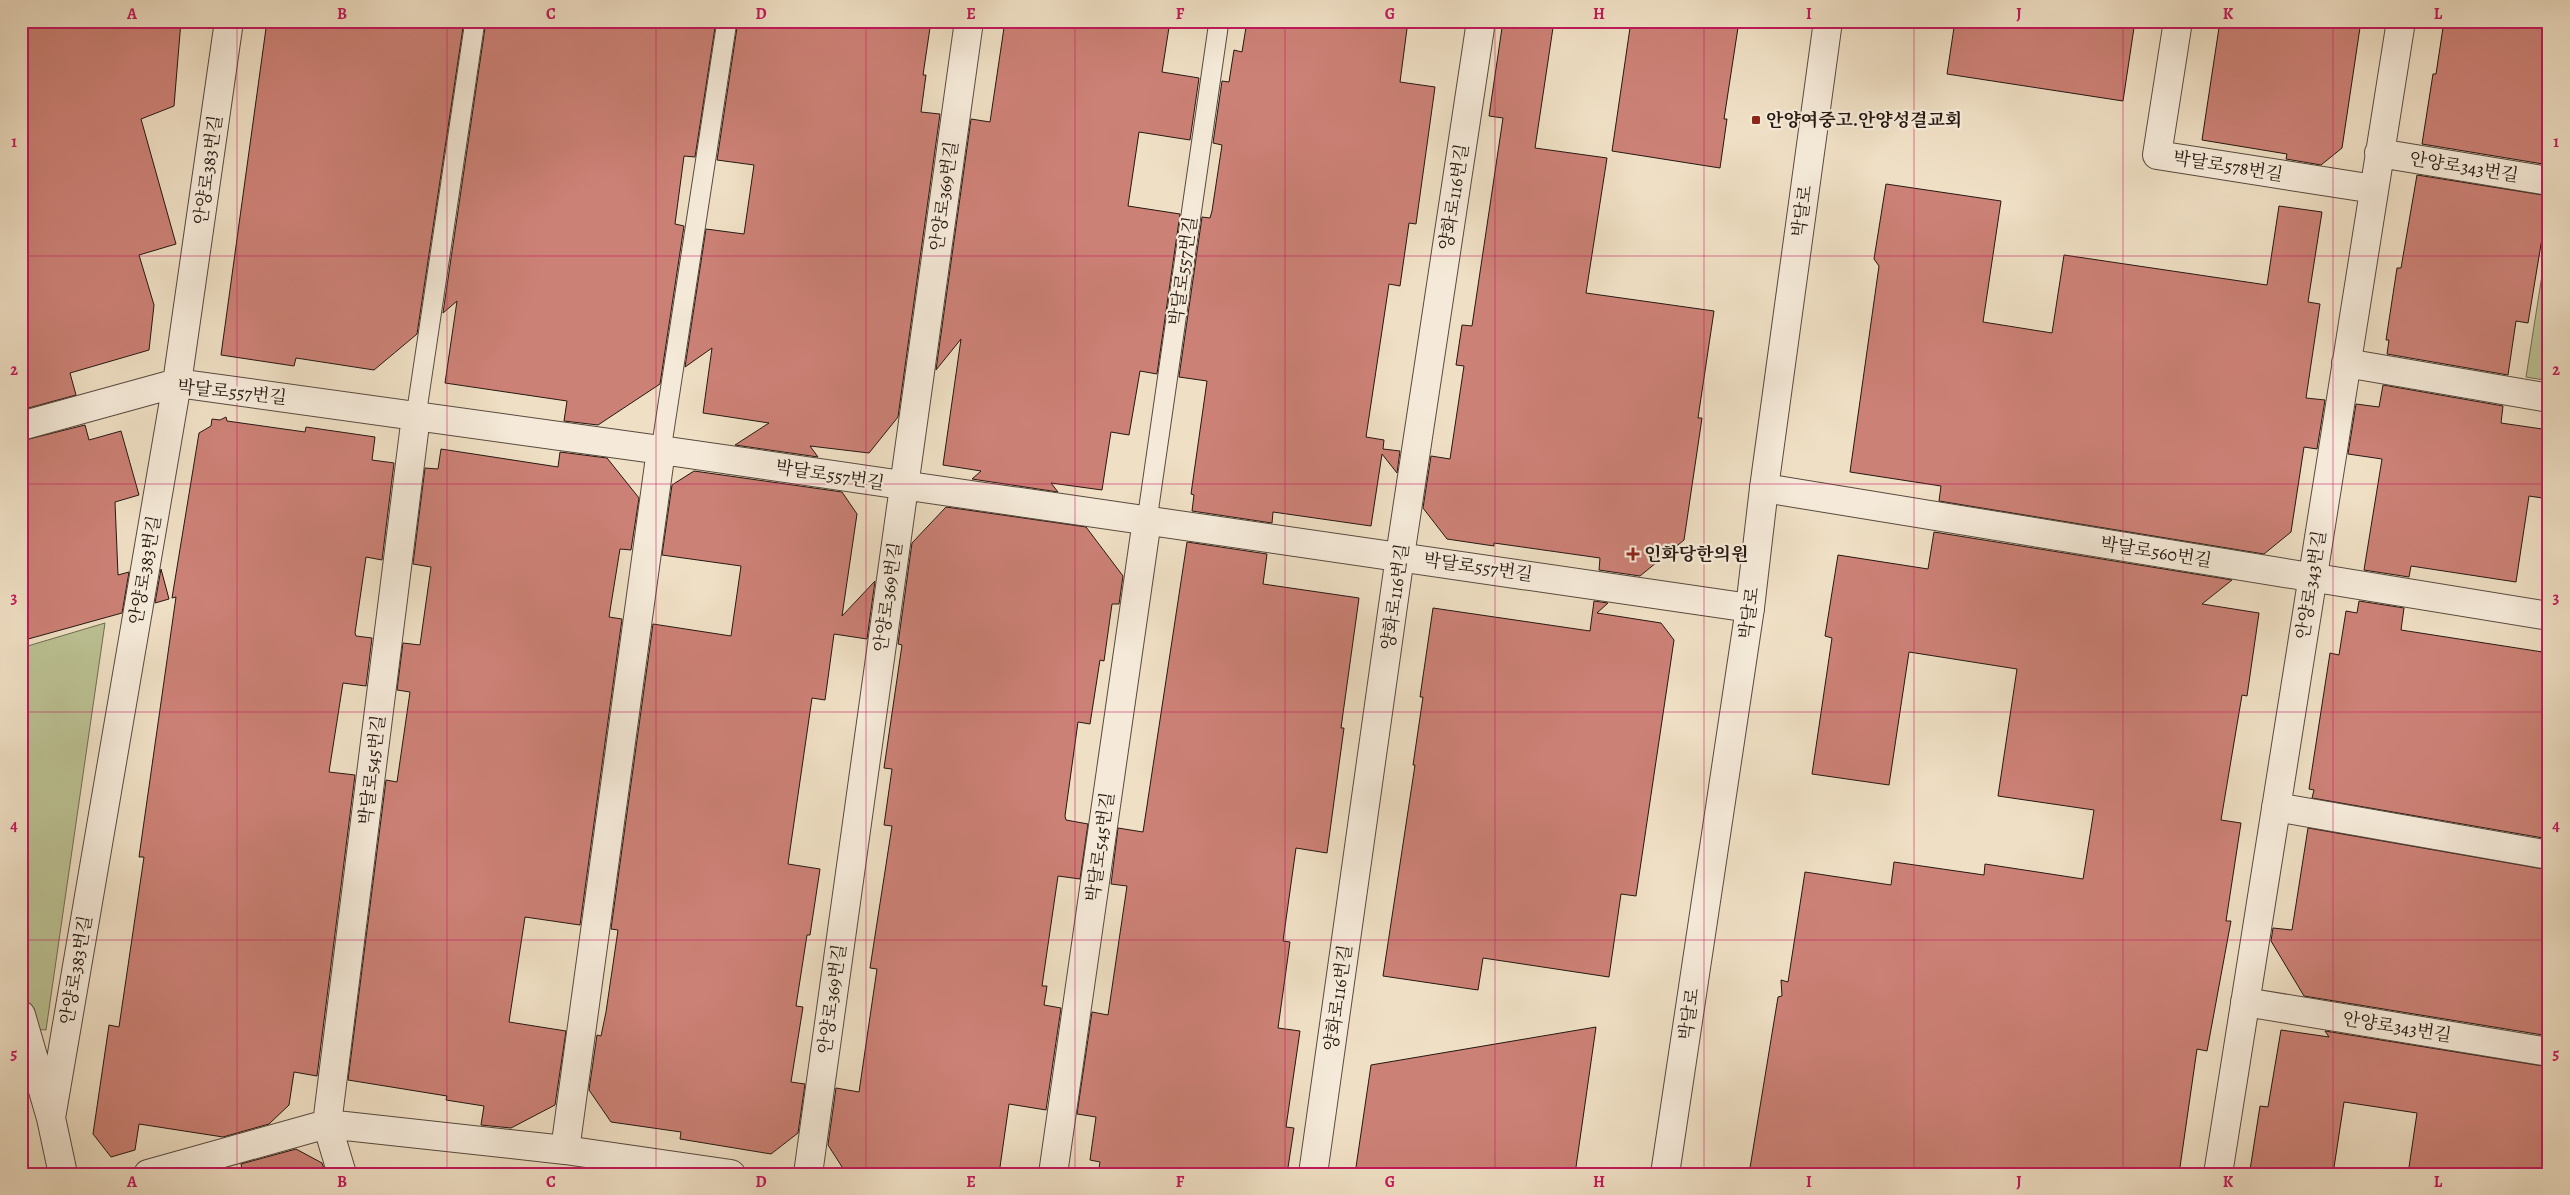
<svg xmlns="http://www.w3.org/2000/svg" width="2570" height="1195" viewBox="0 0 2570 1195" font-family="Alegreya,'Noto Serif KR',serif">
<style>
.green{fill:#bbc193;stroke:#706c52}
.building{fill:#cc8176;stroke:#251811}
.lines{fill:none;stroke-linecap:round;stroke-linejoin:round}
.service-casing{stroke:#584a3e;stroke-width:21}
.minor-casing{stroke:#584a3e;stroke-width:30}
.tertiary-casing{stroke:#584a3e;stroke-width:30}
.service{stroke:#f5ead9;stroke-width:19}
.minor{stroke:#f5ead9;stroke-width:28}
.tertiary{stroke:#f5ead9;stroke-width:28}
.grid{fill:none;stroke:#c2185b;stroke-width:1;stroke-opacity:0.55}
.poi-dot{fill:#8f2418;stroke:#f5ead9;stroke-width:2}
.labels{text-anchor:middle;stroke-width:4.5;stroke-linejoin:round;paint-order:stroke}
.poi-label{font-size:18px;font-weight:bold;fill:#251811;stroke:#f5ead9;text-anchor:start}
.street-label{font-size:18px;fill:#251811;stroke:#f5ead9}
.neatline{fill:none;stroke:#c2185b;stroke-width:2}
.grid-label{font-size:16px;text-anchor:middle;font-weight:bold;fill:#c2185b}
</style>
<rect width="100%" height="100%" fill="#efdfc4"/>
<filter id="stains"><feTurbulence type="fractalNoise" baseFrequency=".004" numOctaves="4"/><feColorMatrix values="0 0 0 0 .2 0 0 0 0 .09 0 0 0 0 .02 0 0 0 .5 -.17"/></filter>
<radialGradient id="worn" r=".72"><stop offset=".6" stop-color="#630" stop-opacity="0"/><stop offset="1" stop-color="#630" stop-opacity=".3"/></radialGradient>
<path class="green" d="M 2549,231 L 2549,381 L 2526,377 Z
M 105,623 L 46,1030 L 35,1029 L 21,981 L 21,648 Z"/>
<path class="building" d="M 21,21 L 181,21 L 174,106 L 141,119 L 176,244 L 139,255 L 154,305 L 149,350 L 70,373 L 76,395 L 21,410 Z
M 267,21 L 464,21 L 417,334 L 374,370 L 296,358 L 294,366 L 221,355 Z
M 486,21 L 716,21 L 695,157 L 684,156 L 675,224 L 684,226 L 660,384 L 598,425 L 564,421 L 567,401 L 445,383 L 457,301 L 443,313 Z
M 738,21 L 931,21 L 923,75 L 926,75 L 921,112 L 940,114 L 898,417 L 869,453 L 810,446 L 818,457 L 735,445 L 769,423 L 703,413 L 712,348 L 685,367 L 706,229 L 744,234 L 754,165 L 717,160 Z
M 1005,21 L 1170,21 L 1162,72 L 1199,78 L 1190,140 L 1139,132 L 1128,206 L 1180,214 L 1157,374 L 1140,371 L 1129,435 L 1111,432 L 1102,490 L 1051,483 L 1058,492 L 972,479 L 981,471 L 943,465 L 961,339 L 936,370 L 971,119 L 990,122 Z
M 1247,21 L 1408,21 L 1400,82 L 1435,87 L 1416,224 L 1409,223 L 1400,286 L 1389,284 L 1366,437 L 1384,440 L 1383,449 L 1400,451 L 1397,473 L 1382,454 L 1371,526 L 1273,512 L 1272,523 L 1192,511 L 1194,495 L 1191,494 L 1207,381 L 1179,377 L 1202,217 L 1210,218 L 1212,211 L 1222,145 L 1213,143 L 1222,81 L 1229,82 L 1234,50 L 1242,52 Z
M 1503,21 L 1554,21 L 1535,148 L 1607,158 L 1586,293 L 1714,311 L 1698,418 L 1702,418 L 1684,540 L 1640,576 L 1599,570 L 1600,558 L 1494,543 L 1494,546 L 1447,539 L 1423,508 L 1431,456 L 1450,459 L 1464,366 L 1456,365 L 1462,325 L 1472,326 L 1503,118 L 1489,116 Z
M 1631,21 L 1739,21 L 1724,119 L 1727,119 L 1720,168 L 1612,151 Z
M 1955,21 L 2135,21 L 2123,101 L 1947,74 Z
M 2220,21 L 2361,21 L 2342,148 L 2321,165 L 2286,159 L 2287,154 L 2202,140 Z
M 2444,21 L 2549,21 L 2549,165 L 2422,144 L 2433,74 L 2436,74 Z
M 2417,175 L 2549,196 L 2528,323 L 2516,321 L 2508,375 L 2387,354 L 2389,340 L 2386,340 L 2397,268 L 2401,268 Z
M 1886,184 L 2001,201 L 1983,322 L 2052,333 L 2064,255 L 2267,285 L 2279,206 L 2322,212 L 2308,302 L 2320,304 L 2306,398 L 2325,400 L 2317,449 L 2304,447 L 2291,532 L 2264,554 L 1939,501 L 1941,486 L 1850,472 L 1879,266 L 1874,259 Z
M 2383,385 L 2503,406 L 2501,423 L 2549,430 L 2549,499 L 2529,496 L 2516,582 L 2411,566 L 2409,577 L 2364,570 L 2382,459 L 2348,454 L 2356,404 L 2379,407 Z
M 226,417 L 227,421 L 305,432 L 306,427 L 375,437 L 372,460 L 394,463 L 382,560 L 366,557 L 355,633 L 356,636 L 372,638 L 366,686 L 343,683 L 329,772 L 355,775 L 317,1076 L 294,1072 L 289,1105 L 269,1124 L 223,1137 L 139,1124 L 135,1150 L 111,1157 L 93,1134 L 109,1025 L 119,1027 L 144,857 L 139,857 L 176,597 L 172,598 L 199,433 L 211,426 L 212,419 L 220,420 Z
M 85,425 L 89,440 L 121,431 L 139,495 L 115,502 L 118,575 L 129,572 L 122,613 L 21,641 L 21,441 Z
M 441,449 L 558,467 L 560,452 L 607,458 L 639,498 L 631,550 L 620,549 L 609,617 L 622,619 L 580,925 L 525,917 L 509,1022 L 566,1031 L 555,1105 L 511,1128 L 481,1125 L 484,1106 L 446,1100 L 447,1096 L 348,1080 L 386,780 L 397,782 L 410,692 L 397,690 L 403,643 L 420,645 L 431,567 L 413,564 L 425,468 L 438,469 Z
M 694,471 L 842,492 L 857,514 L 842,616 L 875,581 L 867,639 L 834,634 L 825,700 L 812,698 L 788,864 L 820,869 L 810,935 L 807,935 L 796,1006 L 803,1007 L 791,1082 L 805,1084 L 798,1133 L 771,1154 L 680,1139 L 681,1132 L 611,1122 L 589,1090 L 597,1035 L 601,1036 L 606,1012 L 618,930 L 611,929 L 653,624 L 731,636 L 741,566 L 662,555 L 672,485 Z
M 946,507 L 1086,527 L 1123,576 L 1119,604 L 1112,604 L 1104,661 L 1100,660 L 1090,724 L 1078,722 L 1065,816 L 1066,820 L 1088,824 L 1080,879 L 1058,876 L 1042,986 L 1047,986 L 1044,1005 L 1061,1008 L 1046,1110 L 1009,1104 L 999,1174 L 867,1174 L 844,1170 L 828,1145 L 836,1088 L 859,1092 L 877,969 L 870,968 L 892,826 L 884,825 L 892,769 L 884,768 L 902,645 L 898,644 L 912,543 Z
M 1934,532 L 2232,580 L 2202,604 L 2259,613 L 2247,696 L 2242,695 L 2221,820 L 2241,823 L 2226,921 L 2231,921 L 2207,1051 L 2197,1049 L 2179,1174 L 1749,1174 L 1778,997 L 1782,996 L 1781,980 L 1788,982 L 1805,872 L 1891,885 L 1894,862 L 1984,875 L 1985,864 L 2083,879 L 2094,810 L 1998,796 L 2017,669 L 1909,652 L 1889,785 L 1812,774 L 1832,638 L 1825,636 L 1838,555 L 1928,569 Z
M 1187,542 L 1267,554 L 1263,584 L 1359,598 L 1341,728 L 1344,728 L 1327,853 L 1296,848 L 1283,941 L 1290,942 L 1278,1028 L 1300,1031 L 1286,1127 L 1294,1128 L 1287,1174 L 1098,1174 L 1100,1162 L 1090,1160 L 1096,1117 L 1077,1114 L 1092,1012 L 1108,1015 L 1127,886 L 1111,884 L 1118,828 L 1143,832 Z
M 161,569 L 169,599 L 155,603 Z
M 1594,601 L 1608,603 L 1597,613 L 1661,623 L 1674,640 L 1636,896 L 1621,894 L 1609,977 L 1483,958 L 1478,990 L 1383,976 L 1415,765 L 1413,765 L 1423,697 L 1420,697 L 1433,608 L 1590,631 Z
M 2359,601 L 2404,608 L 2401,630 L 2549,653 L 2549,839 L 2312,798 L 2314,790 L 2309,789 L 2330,653 L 2339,655 L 2346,611 L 2357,613 Z
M 2308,828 L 2549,870 L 2549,1036 L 2304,996 L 2271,941 L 2273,928 L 2292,930 Z
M 1596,1027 L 1575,1174 L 1355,1174 L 1371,1065 Z
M 2281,1030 L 2329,1037 L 2325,1031 L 2549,1067 L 2549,1174 L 2408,1174 L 2417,1113 L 2344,1102 L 2333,1174 L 2273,1174 L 2250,1170 L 2260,1106 L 2268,1107 Z
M 296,1149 L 322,1163 L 326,1174 L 243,1174 L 241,1164 Z"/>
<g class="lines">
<g class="service-casing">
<path id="service" d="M 416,416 L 475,21
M 661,450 L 727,21
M 1147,520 L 1219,21"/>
</g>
<g class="minor-casing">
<path id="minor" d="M 2178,21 L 2157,155 L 2374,189
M 2379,153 L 2549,181
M 2346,363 L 2549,398
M 21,426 L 177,383 L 661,450 L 1750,608
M 1764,488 L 2549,616
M 2276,807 L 2549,855
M 2245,1002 L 2549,1052
M 21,1015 L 51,1118 L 63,1174
M 51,1118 L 177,383 L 229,21
M 565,1150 L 661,450
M 148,1174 L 327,1124 L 565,1150 L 731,1174
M 342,1174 L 327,1124 L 416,416
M 808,1174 L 969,21
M 1053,1174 L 1147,520
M 1313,1174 L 1400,556 L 1481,21
M 2218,1174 L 2401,21"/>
</g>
<g class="tertiary-casing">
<path id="tertiary" d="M 1665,1174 L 1750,608 L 1764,488 L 1828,21"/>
</g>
<use href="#service" class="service"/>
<use href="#minor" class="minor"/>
<use href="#tertiary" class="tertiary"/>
</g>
<path class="grid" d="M 237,21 L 237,1174M 447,21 L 447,1174M 656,21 L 656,1174M 866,21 L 866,1174M 1075,21 L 1075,1174M 1285,21 L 1285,1174M 1495,21 L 1495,1174M 1704,21 L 1704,1174M 1914,21 L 1914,1174M 2123,21 L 2123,1174M 2333,21 L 2333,1174M 21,256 L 2549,256M 21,484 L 2549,484M 21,712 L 2549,712M 21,940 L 2549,940"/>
<g class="poi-dot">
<rect x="1751" y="115" width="10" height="10" rx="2.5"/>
<path d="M1630.5 546.5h5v5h5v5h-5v5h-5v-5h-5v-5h5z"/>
</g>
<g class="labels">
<g class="poi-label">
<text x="1766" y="126">안양여중고.안양성결교회</text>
<text x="1644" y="560">인화당한의원</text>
</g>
<g class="street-label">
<text transform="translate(2228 166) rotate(9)" y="6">박달로578번길</text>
<text transform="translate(2464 167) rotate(9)" y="6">안양로343번길</text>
<text transform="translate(208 170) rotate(-82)" y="6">안양로383번길</text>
<text transform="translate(944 196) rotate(-82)" y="6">안양로369번길</text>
<text transform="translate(1454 197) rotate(-81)" y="6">양화로116번길</text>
<text transform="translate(1802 211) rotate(-82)" y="6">박달로</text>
<text transform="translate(1183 271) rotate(-82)" y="6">박달로557번길</text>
<text transform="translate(232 392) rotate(6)" y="6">박달로557번길</text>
<text transform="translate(830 475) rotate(9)" y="6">박달로557번길</text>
<text transform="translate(2156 552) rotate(9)" y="6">박달로560번길</text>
<text transform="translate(1478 567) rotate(8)" y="6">박달로557번길</text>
<text transform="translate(145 570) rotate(-80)" y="6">안양로383번길</text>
<text transform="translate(2311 585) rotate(-81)" y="6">안양로343번길</text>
<text transform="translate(888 597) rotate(-82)" y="6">안양로369번길</text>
<text transform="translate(1395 597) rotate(-82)" y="6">양화로116번길</text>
<text transform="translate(1749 613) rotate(-82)" y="6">박달로</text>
<text transform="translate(372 770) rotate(-83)" y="6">박달로545번길</text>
<text transform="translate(1100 847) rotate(-82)" y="6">박달로545번길</text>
<text transform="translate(76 970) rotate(-80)" y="6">안양로383번길</text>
<text transform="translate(1338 998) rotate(-82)" y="6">양화로116번길</text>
<text transform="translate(832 999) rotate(-82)" y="6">안양로369번길</text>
<text transform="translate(1689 1014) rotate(-82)" y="6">박달로</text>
<text transform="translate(2397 1027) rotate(9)" y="6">안양로343번길</text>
</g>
</g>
<rect width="2570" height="1195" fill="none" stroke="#efdfc4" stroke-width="55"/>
<rect x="28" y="28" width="2514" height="1140" class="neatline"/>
<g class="grid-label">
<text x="132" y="19">A</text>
<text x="342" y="19">B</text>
<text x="551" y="19">C</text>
<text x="761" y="19">D</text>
<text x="971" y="19">E</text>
<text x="1180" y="19">F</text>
<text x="1390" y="19">G</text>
<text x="1599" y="19">H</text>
<text x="1809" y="19">I</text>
<text x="2019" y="19">J</text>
<text x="2228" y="19">K</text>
<text x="2438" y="19">L</text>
<text x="14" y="147">1</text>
<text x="2556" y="147">1</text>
<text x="14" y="375">2</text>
<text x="2556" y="375">2</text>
<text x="14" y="603">3</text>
<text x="2556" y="603">3</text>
<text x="14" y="831">4</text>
<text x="2556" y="831">4</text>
<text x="14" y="1059">5</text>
<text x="2556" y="1059">5</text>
<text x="132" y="1187">A</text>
<text x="342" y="1187">B</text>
<text x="551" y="1187">C</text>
<text x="761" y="1187">D</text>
<text x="971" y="1187">E</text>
<text x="1180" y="1187">F</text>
<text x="1390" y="1187">G</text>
<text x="1599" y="1187">H</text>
<text x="1809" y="1187">I</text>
<text x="2019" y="1187">J</text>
<text x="2228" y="1187">K</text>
<text x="2438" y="1187">L</text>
</g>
<rect width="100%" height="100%" filter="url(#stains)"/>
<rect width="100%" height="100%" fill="url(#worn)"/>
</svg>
